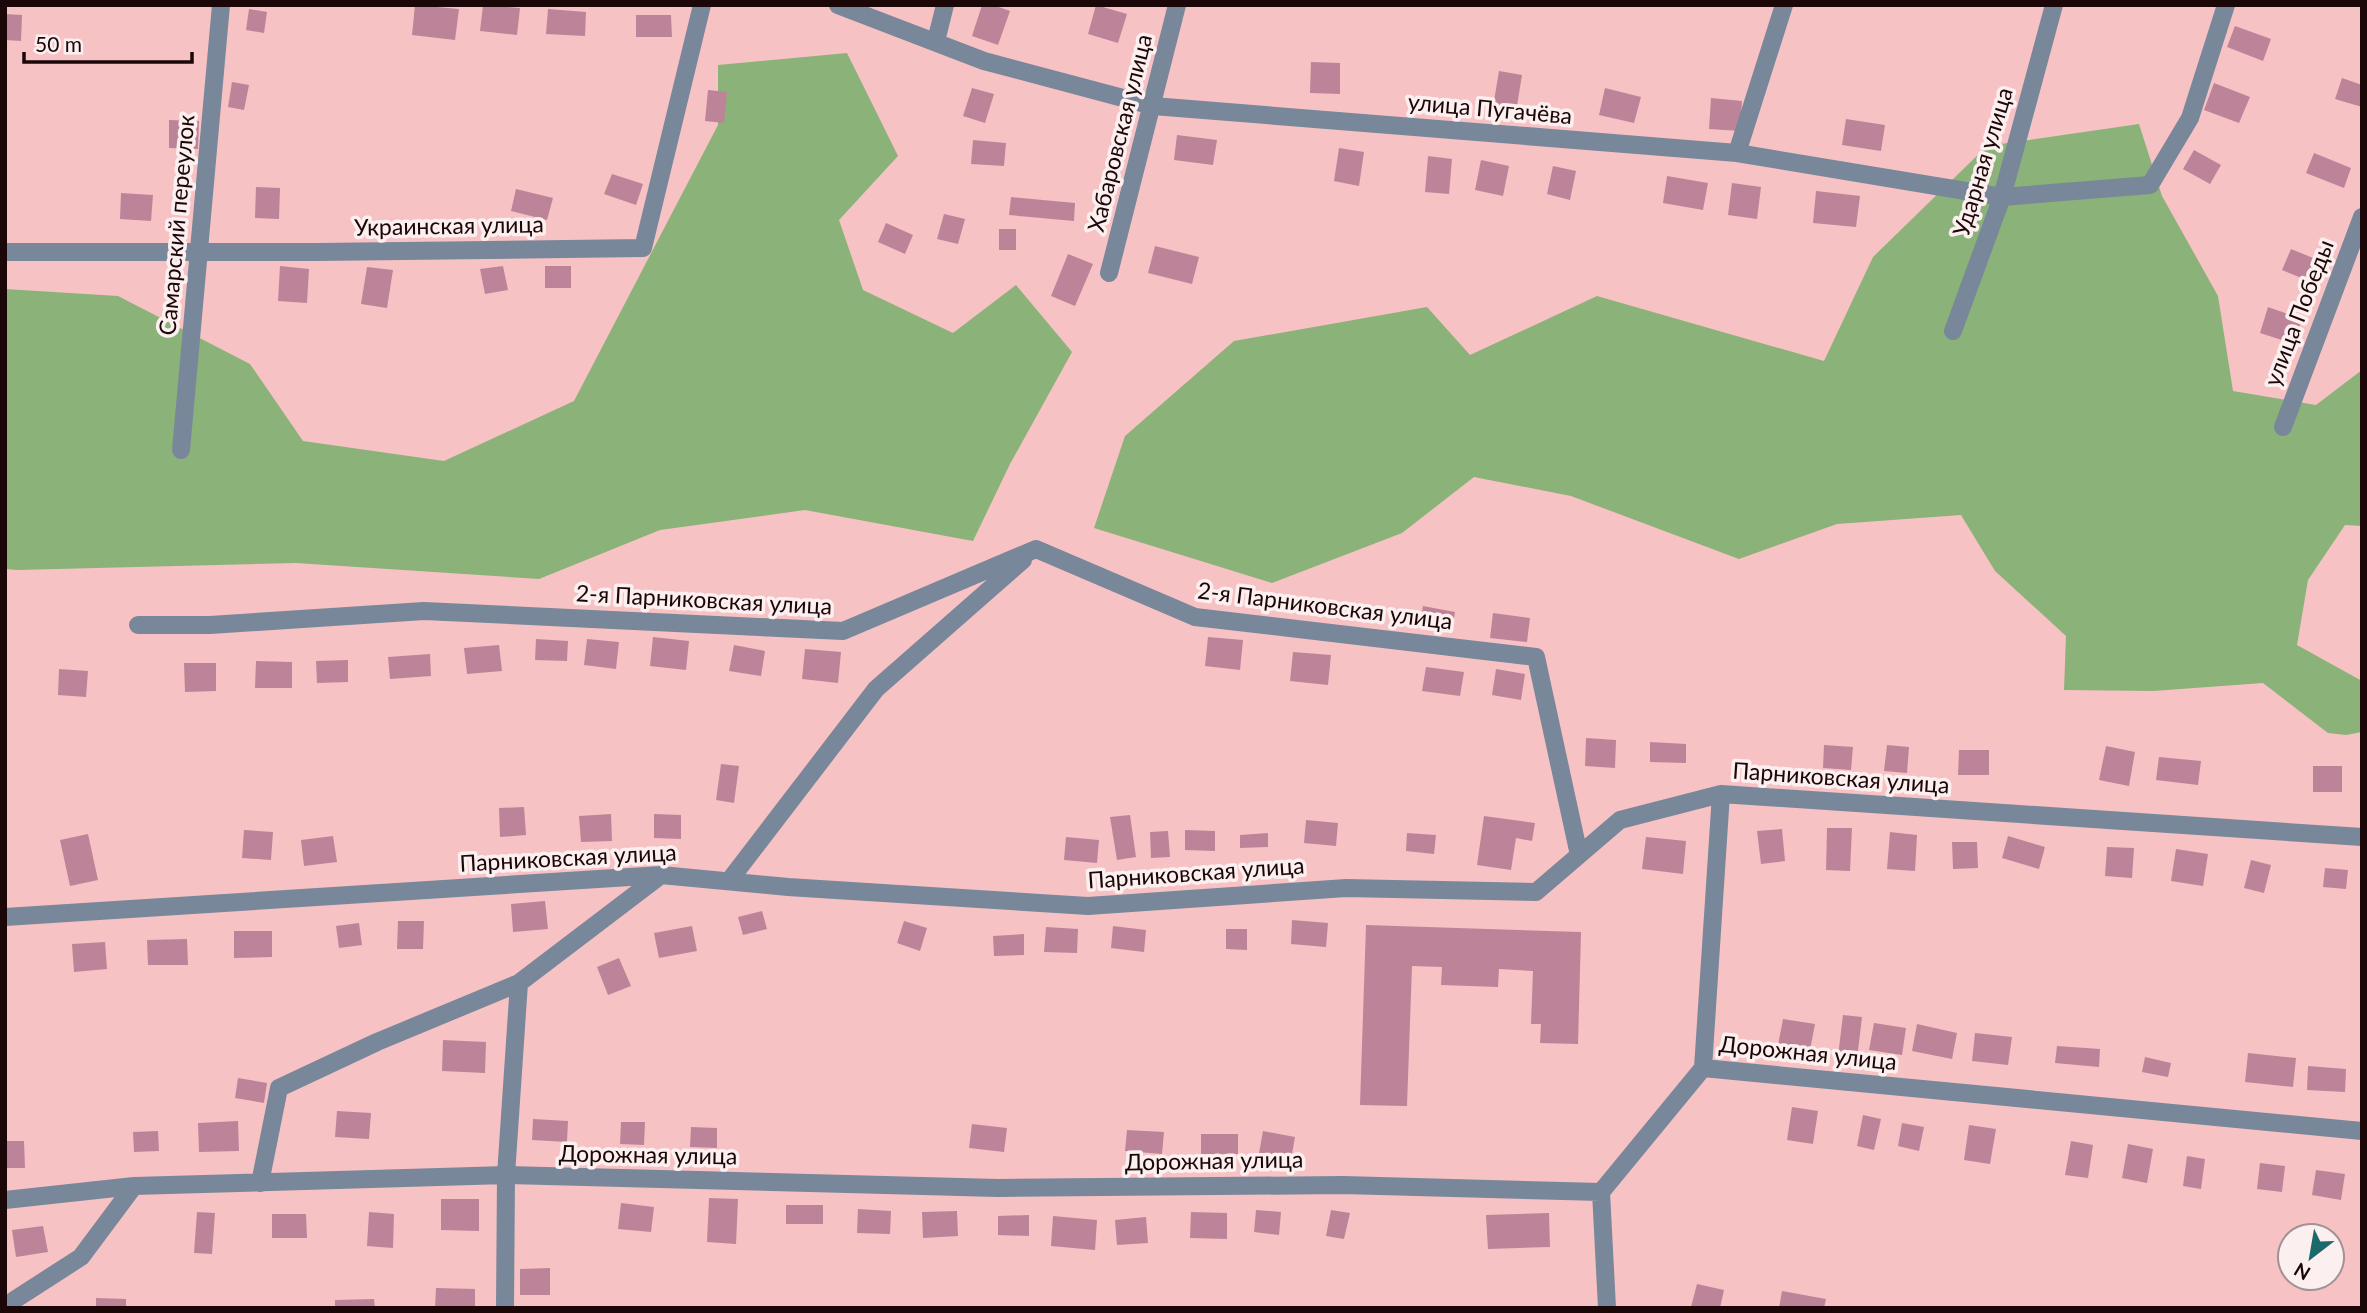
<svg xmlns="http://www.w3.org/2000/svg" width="2367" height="1313" viewBox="0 0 2367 1313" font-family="Lato,sans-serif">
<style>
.forest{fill:#8bb278}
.building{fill:#bd8499}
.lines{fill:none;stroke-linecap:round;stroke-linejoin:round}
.minor{stroke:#78879a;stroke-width:18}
.labels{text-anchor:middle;stroke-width:7;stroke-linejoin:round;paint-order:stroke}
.street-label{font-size:23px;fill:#1b0608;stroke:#fcefef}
</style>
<rect width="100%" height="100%" fill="#f7c2c4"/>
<path class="forest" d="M 847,53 L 898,156 L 839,220 L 863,290 L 953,333 L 1016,285 L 1072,352 L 1010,464 L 973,541 L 805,510 L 660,530 L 539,579 L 296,563 L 17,570 L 5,569 L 5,289 L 118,296 L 250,364 L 303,441 L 444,461 L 574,401 L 718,125 L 718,65 Z
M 2139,124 L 2162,196 L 2218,296 L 2233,391 L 2316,405 L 2362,370 L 2362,526 L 2345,525 L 2308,580 L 2297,645 L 2362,681 L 2362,732 L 2346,735 L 2328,733 L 2263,683 L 2153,691 L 2064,690 L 2066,636 L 1995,571 L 1961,515 L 1837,524 L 1739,559 L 1571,496 L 1474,477 L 1402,533 L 1272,583 L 1094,528 L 1125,436 L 1234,341 L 1427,307 L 1470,355 L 1597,296 L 1824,361 L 1873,257 L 1987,146 Z"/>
<path class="building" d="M 415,5 L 459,9 L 455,40 L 412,35 Z
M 483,5 L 520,8 L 517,35 L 480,31 Z
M 982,5 L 993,5 L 1010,11 L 998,45 L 972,36 Z
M 1096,5 L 1127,14 L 1118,43 L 1088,34 Z
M 249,9 L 267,12 L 264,33 L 246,30 Z
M 548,9 L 586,12 L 585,36 L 546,34 Z
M 5,14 L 22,15 L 21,41 L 5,40 Z
M 636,15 L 671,15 L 672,37 L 636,37 Z
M 2235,26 L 2271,39 L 2263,61 L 2227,47 Z
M 1311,62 L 1340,63 L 1340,94 L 1310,93 Z
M 1499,71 L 1522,75 L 1516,112 L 1493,107 Z
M 2342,78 L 2362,85 L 2362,107 L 2335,99 Z
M 232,82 L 249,85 L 244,110 L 228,107 Z
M 2214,83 L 2250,97 L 2239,123 L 2204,110 Z
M 972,88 L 994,94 L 985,123 L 963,116 Z
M 1605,88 L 1641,97 L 1634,123 L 1599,115 Z
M 708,90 L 727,92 L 724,123 L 705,121 Z
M 1711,98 L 1742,101 L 1740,131 L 1709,129 Z
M 1846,119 L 1885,125 L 1881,151 L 1842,145 Z
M 169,120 L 199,121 L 198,149 L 169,148 Z
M 1177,135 L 1217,140 L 1213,165 L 1174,160 Z
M 973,140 L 1006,143 L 1004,166 L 971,164 Z
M 1339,148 L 1364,152 L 1359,186 L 1334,181 Z
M 2194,150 L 2221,165 L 2210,184 L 2183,169 Z
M 2314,153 L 2351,168 L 2344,188 L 2306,173 Z
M 1428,156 L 1452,159 L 1449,194 L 1425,192 Z
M 1481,160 L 1509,166 L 1503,196 L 1475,190 Z
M 1553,166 L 1576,171 L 1570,200 L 1547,194 Z
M 612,174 L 643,184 L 636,205 L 604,194 Z
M 1667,176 L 1708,183 L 1703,210 L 1663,203 Z
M 1732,183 L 1761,187 L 1757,219 L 1728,215 Z
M 256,187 L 280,188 L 279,219 L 255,218 Z
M 516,189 L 553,198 L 547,220 L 511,211 Z
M 1816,191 L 1860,196 L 1856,227 L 1813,223 Z
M 121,193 L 153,195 L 151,221 L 120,219 Z
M 1011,197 L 1075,203 L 1074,221 L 1009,215 Z
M 944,214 L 965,219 L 958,244 L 937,239 Z
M 886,223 L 913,235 L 905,254 L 878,242 Z
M 999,229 L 1016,229 L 1016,250 L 999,250 Z
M 1155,246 L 1199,257 L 1192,284 L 1148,273 Z
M 2291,249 L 2323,262 L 2314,283 L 2282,270 Z
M 1068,254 L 1093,264 L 1075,306 L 1051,296 Z
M 280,266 L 309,269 L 307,303 L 278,301 Z
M 503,266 L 508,290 L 485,294 L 480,269 Z
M 545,266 L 571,266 L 571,288 L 545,288 Z
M 367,267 L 393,270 L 387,308 L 361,304 Z
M 2268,307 L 2302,319 L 2294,344 L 2260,333 Z
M 1423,606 L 1455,612 L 1452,630 L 1420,625 Z
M 1493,613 L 1530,618 L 1527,642 L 1490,638 Z
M 653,637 L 689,641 L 686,670 L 650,666 Z
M 1208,637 L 1243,640 L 1240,670 L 1205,666 Z
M 536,639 L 568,641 L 567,661 L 535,660 Z
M 587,639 L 619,642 L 616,669 L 584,665 Z
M 499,645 L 502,671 L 467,674 L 464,648 Z
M 734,645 L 765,651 L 761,676 L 729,671 Z
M 805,649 L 841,652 L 838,683 L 802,679 Z
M 1293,652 L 1331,655 L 1328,685 L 1290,681 Z
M 430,654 L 431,676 L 390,679 L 388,657 Z
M 348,660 L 348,682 L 317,683 L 316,661 Z
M 256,661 L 292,662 L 292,688 L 255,688 Z
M 184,663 L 216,663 L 216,691 L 185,692 Z
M 1426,667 L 1464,672 L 1460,696 L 1422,691 Z
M 59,669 L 88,671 L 86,697 L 58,695 Z
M 1496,669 L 1525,674 L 1521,700 L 1492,695 Z
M 1586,738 L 1616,740 L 1615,768 L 1585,766 Z
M 1650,742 L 1686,744 L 1686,763 L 1650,762 Z
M 1824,745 L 1853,747 L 1851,770 L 1823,768 Z
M 1887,745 L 1909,747 L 1907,773 L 1884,771 Z
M 2106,746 L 2135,752 L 2129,786 L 2099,780 Z
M 1959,750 L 1989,750 L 1989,775 L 1958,775 Z
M 2159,757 L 2201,761 L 2198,785 L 2156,780 Z
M 721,764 L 739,766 L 734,803 L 716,800 Z
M 2313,766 L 2342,766 L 2342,792 L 2313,792 Z
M 524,807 L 526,835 L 500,837 L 499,808 Z
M 611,814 L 612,841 L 581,842 L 579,816 Z
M 654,814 L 681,815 L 681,839 L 654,838 Z
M 1130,815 L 1136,857 L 1117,860 L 1110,817 Z
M 1484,816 L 1535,823 L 1532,841 L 1516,838 L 1511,870 L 1477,865 Z
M 1306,820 L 1338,823 L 1336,846 L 1304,843 Z
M 1827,828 L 1852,828 L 1850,871 L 1826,870 Z
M 1782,829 L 1785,861 L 1761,864 L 1757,831 Z
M 244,830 L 273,832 L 271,860 L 242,858 Z
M 1185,830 L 1215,831 L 1215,851 L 1185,850 Z
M 1168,831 L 1170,857 L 1151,858 L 1150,832 Z
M 1890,832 L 1917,835 L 1915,871 L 1887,869 Z
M 1268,833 L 1268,847 L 1240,848 L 1240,835 Z
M 1407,833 L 1436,835 L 1434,854 L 1406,851 Z
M 88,834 L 98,880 L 70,886 L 60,840 Z
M 333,836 L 337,862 L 304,866 L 301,840 Z
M 2008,836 L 2045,847 L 2039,869 L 2002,858 Z
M 1066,837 L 1099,840 L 1097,863 L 1064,860 Z
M 1646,837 L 1686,841 L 1683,874 L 1642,869 Z
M 1952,842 L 1977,842 L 1978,868 L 1953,869 Z
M 2107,847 L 2134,848 L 2132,878 L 2105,876 Z
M 2176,849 L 2208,854 L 2203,886 L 2171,881 Z
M 2251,860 L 2271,865 L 2264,893 L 2244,888 Z
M 2325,868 L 2348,870 L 2346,889 L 2323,887 Z
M 545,901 L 548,929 L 513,932 L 511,904 Z
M 762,911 L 767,929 L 743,935 L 738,917 Z
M 1292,920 L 1328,923 L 1326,947 L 1291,944 Z
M 398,921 L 424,921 L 423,949 L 397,949 Z
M 904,921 L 927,928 L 920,951 L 897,943 Z
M 359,923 L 362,945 L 339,948 L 336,926 Z
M 1366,925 L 1581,932 L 1578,1044 L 1540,1043 L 1541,1024 L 1531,1024 L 1533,971 L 1499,969 L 1498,987 L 1441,985 L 1442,967 L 1412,966 L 1407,1106 L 1360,1105 Z
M 692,926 L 697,951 L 659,958 L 654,933 Z
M 1113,926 L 1146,930 L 1144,952 L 1111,948 Z
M 1046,927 L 1078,929 L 1077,953 L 1044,952 Z
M 1226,929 L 1247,929 L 1247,950 L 1226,949 Z
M 234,931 L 272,931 L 272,957 L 234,958 Z
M 1024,934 L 1024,955 L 994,956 L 993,936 Z
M 187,939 L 188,965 L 148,965 L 147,940 Z
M 105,942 L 107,969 L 74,972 L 72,944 Z
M 619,958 L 631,986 L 608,995 L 597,967 Z
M 1843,1015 L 1862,1017 L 1857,1059 L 1838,1056 Z
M 1783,1019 L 1815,1024 L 1810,1050 L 1778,1045 Z
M 1874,1023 L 1906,1028 L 1902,1055 L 1869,1050 Z
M 1917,1024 L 1957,1033 L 1952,1059 L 1912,1051 Z
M 1975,1033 L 2012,1037 L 2008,1065 L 1972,1061 Z
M 443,1040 L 486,1042 L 485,1073 L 442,1071 Z
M 2057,1046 L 2100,1049 L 2099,1067 L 2055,1063 Z
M 2248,1053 L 2296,1058 L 2293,1087 L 2245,1082 Z
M 2145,1057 L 2171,1063 L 2168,1077 L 2142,1072 Z
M 2308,1066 L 2346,1069 L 2345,1092 L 2307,1090 Z
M 238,1078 L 267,1083 L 264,1103 L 235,1098 Z
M 1792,1107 L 1818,1111 L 1813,1144 L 1787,1140 Z
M 337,1111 L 371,1113 L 369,1139 L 335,1137 Z
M 1863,1115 L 1881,1119 L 1874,1150 L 1857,1146 Z
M 533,1119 L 568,1121 L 567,1142 L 532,1140 Z
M 238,1121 L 239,1151 L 199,1152 L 198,1123 Z
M 621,1122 L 645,1122 L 644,1145 L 620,1144 Z
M 1902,1123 L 1924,1127 L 1919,1151 L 1898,1146 Z
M 972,1124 L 1007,1128 L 1004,1152 L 969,1148 Z
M 1969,1125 L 1996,1129 L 1990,1164 L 1964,1160 Z
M 691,1127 L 717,1128 L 717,1148 L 690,1147 Z
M 1127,1130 L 1164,1132 L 1162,1154 L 1125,1151 Z
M 158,1131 L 159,1151 L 134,1152 L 133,1132 Z
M 1263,1131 L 1295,1137 L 1291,1160 L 1259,1153 Z
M 1201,1134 L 1238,1134 L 1238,1154 L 1201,1154 Z
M 5,1141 L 24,1141 L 25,1168 L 5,1168 Z
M 2071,1141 L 2093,1145 L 2088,1178 L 2065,1175 Z
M 2128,1144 L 2153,1149 L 2147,1183 L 2122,1178 Z
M 2187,1156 L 2205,1159 L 2201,1189 L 2183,1186 Z
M 2260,1163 L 2285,1166 L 2282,1192 L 2257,1189 Z
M 2316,1170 L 2345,1174 L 2341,1200 L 2312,1195 Z
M 709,1198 L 738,1199 L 736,1244 L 707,1242 Z
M 441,1199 L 479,1199 L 479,1231 L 441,1230 Z
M 621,1203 L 654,1207 L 651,1232 L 618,1229 Z
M 786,1205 L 823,1205 L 823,1224 L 786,1224 Z
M 858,1209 L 891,1211 L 890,1234 L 857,1233 Z
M 1256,1210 L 1281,1212 L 1279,1235 L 1254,1232 Z
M 1331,1210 L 1350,1213 L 1344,1239 L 1326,1236 Z
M 957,1211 L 958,1236 L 923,1238 L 922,1212 Z
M 197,1212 L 215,1213 L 212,1254 L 194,1253 Z
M 369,1212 L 394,1214 L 393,1248 L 367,1246 Z
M 1191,1212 L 1227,1213 L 1227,1239 L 1190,1238 Z
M 1549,1213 L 1550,1247 L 1488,1249 L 1486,1215 Z
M 272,1214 L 306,1214 L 307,1238 L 272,1238 Z
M 1029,1215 L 1029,1236 L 998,1235 L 998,1216 Z
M 1053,1216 L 1097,1220 L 1095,1250 L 1051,1246 Z
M 1146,1217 L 1148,1243 L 1117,1245 L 1115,1220 Z
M 43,1226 L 48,1252 L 16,1257 L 12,1230 Z
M 550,1268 L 550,1295 L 520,1295 L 520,1269 Z
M 1697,1284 L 1724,1290 L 1720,1308 L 1691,1307 Z
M 436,1288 L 475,1289 L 475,1308 L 435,1308 Z
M 1782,1291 L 1826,1299 L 1824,1308 L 1779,1308 Z
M 96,1298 L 126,1299 L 126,1308 L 96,1308 Z
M 374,1299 L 375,1308 L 335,1308 L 335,1300 Z"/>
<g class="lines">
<path class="minor" d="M 838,5 L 984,61 L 1153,106 L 1737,153 L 2002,197 L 2150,185 L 2190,118 L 2226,5
M 936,41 L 945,5
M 1737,153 L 1784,5
M 5,252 L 317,252 L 643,248 L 702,5
M 1109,273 L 1177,5
M 1953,331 L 2002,197 L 2054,5
M 2283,427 L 2362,217
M 181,450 L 221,5
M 138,625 L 210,625 L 424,611 L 843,631 L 1036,549 L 1195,617 L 1536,657 L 1579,855
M 729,881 L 876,689 L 1023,560
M 5,917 L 661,875 L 788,887 L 1088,906 L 1346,888 L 1536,892 L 1620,820 L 1721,794 L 2362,837
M 519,983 L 661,875
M 1703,1068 L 1721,794
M 260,1183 L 279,1088 L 377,1042 L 519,983 L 506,1175 L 505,1308
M 1601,1192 L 1607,1308
M 5,1200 L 134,1186 L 506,1175 L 998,1188 L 1343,1185 L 1601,1192 L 1703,1068 L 2362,1131
M 5,1306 L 81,1257 L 134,1186"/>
</g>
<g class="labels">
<g class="street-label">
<text transform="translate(1490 109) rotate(5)" y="8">улица Пугачёва</text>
<text transform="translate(1120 133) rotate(-76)" y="8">Хабаровская улица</text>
<text transform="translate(1983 162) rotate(-73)" y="8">Ударная улица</text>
<text transform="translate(177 225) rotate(-85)" y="8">Самарский переулок</text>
<text transform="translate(449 226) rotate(-1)" y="8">Украинская улица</text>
<text transform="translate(2299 313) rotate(-69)" y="8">улица Победы</text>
<text transform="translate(704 600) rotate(3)" y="8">2-я Парниковская улица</text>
<text transform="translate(1325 606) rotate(7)" y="8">2-я Парниковская улица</text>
<text transform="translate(1841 778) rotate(4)" y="8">Парниковская улица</text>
<text transform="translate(568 858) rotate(-3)" y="8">Парниковская улица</text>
<text transform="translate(1196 873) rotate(-4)" y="8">Парниковская улица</text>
<text transform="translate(1808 1053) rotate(6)" y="8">Дорожная улица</text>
<text transform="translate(648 1155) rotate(1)" y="8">Дорожная улица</text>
<text transform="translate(1214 1161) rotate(-1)" y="8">Дорожная улица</text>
</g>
</g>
<rect width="2367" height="1313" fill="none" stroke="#1b0608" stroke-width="14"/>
<g transform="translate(2311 1257) rotate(211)"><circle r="33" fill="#fcefef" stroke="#a29293" stroke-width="2"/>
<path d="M0-5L12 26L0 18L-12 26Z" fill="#1c6969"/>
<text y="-10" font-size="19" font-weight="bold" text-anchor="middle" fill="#1b0608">N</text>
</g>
<path d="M24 52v10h168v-10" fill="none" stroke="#1b0608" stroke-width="3.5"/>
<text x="35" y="52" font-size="21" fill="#1b0608" stroke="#fcefef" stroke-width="5" paint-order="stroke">50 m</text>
</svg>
